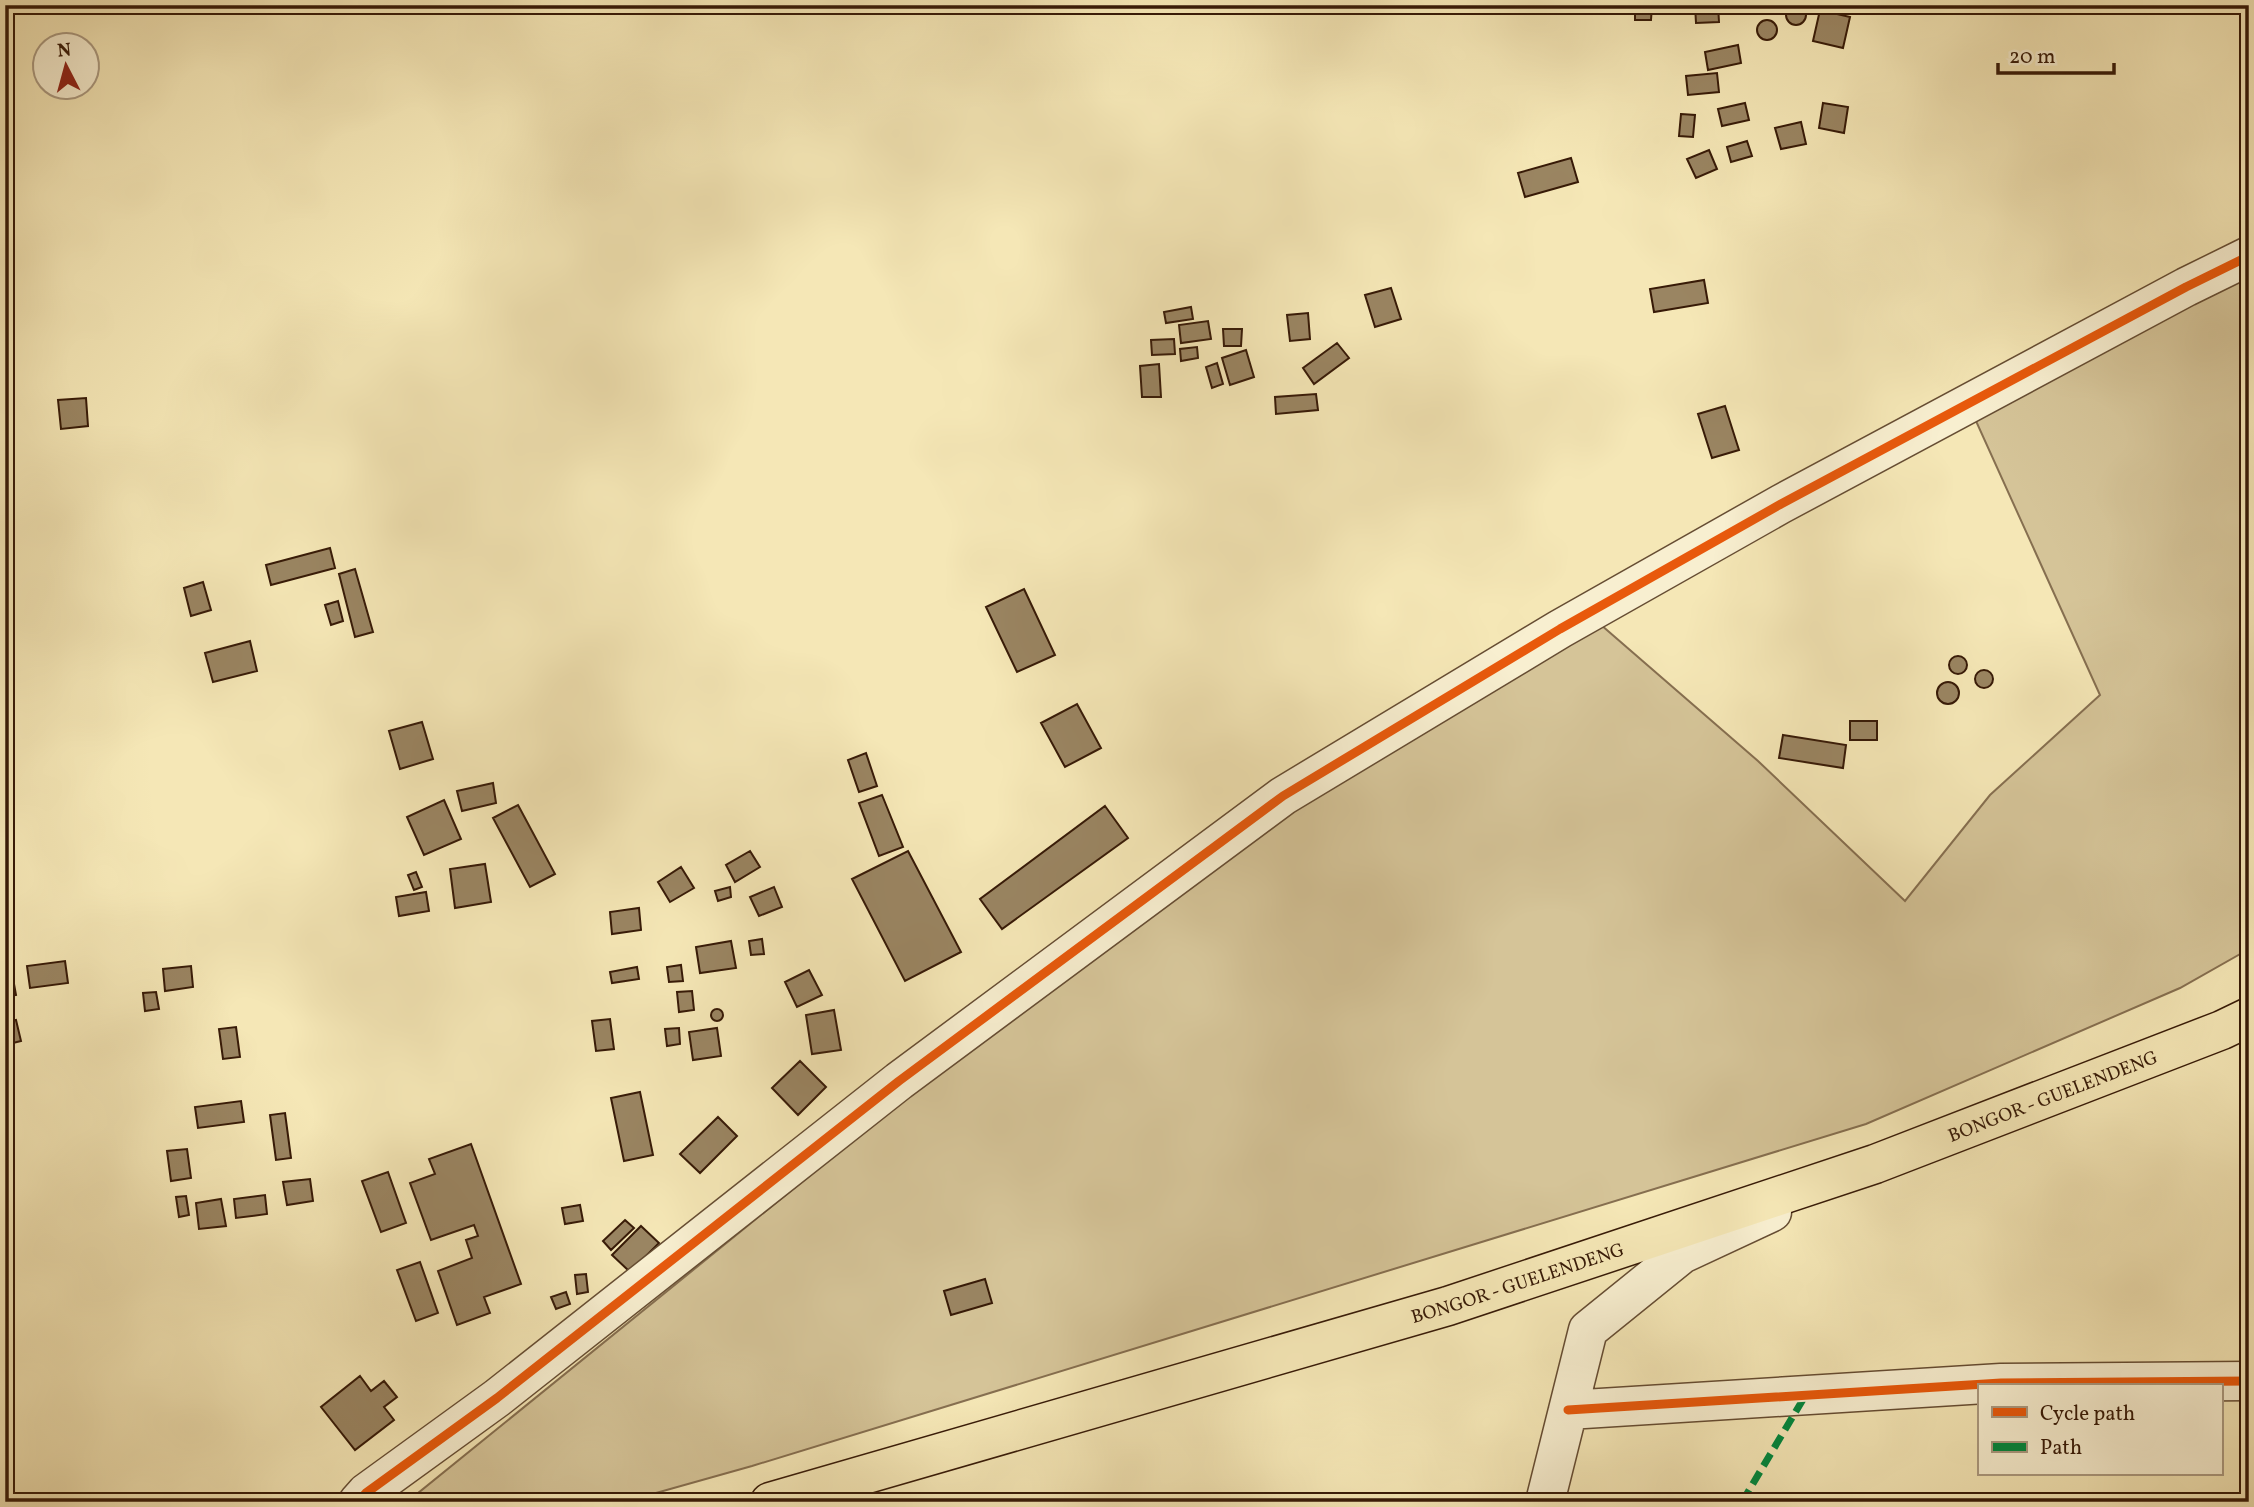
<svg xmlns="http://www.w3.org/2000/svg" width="2254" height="1507" viewBox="0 0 2254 1507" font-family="Vollkorn,serif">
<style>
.green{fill:#d5c498;stroke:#866f50;stroke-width:2}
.building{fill:#9a8562;stroke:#371a07;stroke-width:2}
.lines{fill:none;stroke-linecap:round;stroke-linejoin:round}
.minor-casing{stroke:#664d33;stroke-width:41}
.highway-casing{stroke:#371a07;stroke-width:41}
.minor{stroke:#f8efd0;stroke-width:38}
.highway{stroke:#f5e7b6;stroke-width:38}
.quiet{stroke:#00873e;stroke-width:7;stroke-dasharray:14 7;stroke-linecap:butt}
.cycleway-casing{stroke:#f8efd0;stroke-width:13}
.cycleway{stroke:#e8590c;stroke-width:9}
.labels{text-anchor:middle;stroke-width:5;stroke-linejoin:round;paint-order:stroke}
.street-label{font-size:19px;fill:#371a07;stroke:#f8efd0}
</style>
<rect width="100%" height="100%" fill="#f5e7b6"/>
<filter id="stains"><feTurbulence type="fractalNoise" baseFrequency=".00286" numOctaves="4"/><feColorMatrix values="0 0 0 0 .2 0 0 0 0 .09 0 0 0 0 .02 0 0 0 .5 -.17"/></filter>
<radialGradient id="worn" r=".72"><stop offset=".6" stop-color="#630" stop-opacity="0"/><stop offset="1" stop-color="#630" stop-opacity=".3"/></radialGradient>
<path class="green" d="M 2249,265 L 2249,949 L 2180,988 L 1866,1124 L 752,1466 L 624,1502 L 413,1502 L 412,1498 L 1031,996 L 1299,803 L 1593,618 L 1758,761 L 1905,901 L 1990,795 L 2100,695 L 1971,410 Z"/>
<path class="building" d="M1786 15a10 10 0 1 1 20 0a10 10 0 1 1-20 0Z
M 1635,5 L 1652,5 L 1651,20 L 1635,20 Z
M 1695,5 L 1718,5 L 1719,22 L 1696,23 Z
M 1820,10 L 1850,17 L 1843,48 L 1813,41 Z
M1757 30a10 10 0 1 1 20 0a10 10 0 1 1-20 0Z
M 1738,45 L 1741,63 L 1708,70 L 1705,52 Z
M 1717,73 L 1719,92 L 1688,95 L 1686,76 Z
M 1745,103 L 1749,120 L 1722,126 L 1718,109 Z
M 1823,103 L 1848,107 L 1844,133 L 1819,128 Z
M 1681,114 L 1695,115 L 1693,137 L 1679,136 Z
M 1801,122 L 1806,144 L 1781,149 L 1775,128 Z
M 1747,141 L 1752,156 L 1731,162 L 1727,147 Z
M 1709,150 L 1717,169 L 1696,178 L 1687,159 Z
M 1571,158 L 1578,182 L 1525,197 L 1518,173 Z
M 1704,280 L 1708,303 L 1654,312 L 1650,289 Z
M 1391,288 L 1401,319 L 1375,327 L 1365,295 Z
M 1191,307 L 1193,319 L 1166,323 L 1164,312 Z
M 1308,313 L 1310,339 L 1290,341 L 1287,315 Z
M 1208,321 L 1211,339 L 1181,343 L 1179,325 Z
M 1223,329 L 1242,329 L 1241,346 L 1224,346 Z
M 1174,339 L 1175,354 L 1152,355 L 1151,340 Z
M 1337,343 L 1349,358 L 1314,384 L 1303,368 Z
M 1197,347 L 1198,358 L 1181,361 L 1180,349 Z
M 1246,350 L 1254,377 L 1230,385 L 1222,358 Z
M 1217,363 L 1223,384 L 1212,388 L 1206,367 Z
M 1159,364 L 1161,397 L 1142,397 L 1140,366 Z
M 1316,394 L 1318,410 L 1276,414 L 1275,397 Z
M 86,398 L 88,426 L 61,429 L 58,400 Z
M 1725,406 L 1739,450 L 1712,458 L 1698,414 Z
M 330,548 L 335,568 L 271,585 L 266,565 Z
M 355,569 L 373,632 L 355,637 L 339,574 Z
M 203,582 L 211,610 L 191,616 L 184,588 Z
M 1024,589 L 1055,655 L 1017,672 L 986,607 Z
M 338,601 L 343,621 L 331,625 L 325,605 Z
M 250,641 L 257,671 L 213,682 L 205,653 Z
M1949 665a9 9 0 1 1 18 0a9 9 0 1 1-18 0Z
M1975 679a9 9 0 1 1 18 0a9 9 0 1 1-18 0Z
M1937 693a11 11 0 1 1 22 0a11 11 0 1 1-22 0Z
M 1077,704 L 1101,748 L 1065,767 L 1041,723 Z
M 1850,721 L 1877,721 L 1877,740 L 1850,740 Z
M 422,722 L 433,759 L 400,769 L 389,731 Z
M 1783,735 L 1846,745 L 1843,768 L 1779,758 Z
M 866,753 L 877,786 L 859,792 L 848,760 Z
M 493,783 L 496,803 L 462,811 L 457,791 Z
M 882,795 L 903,847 L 879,856 L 859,803 Z
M 444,800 L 461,839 L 424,855 L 407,817 Z
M 518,805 L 555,874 L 530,887 L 493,818 Z
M 1105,806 L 1128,838 L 1002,929 L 980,899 Z
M 750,851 L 760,867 L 735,882 L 726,865 Z
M 908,851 L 961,952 L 905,981 L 852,879 Z
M 485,864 L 491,902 L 455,908 L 450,869 Z
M 681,867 L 694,888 L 670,902 L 658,882 Z
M 416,872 L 422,887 L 414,890 L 408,875 Z
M 730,887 L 731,897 L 718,901 L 715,891 Z
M 774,887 L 782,907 L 759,916 L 750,897 Z
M 426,892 L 429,911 L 399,916 L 396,897 Z
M 639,908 L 641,930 L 612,934 L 610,912 Z
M 762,939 L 764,954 L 751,955 L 749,941 Z
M 731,941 L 736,968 L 700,973 L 696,947 Z
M 65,961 L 68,983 L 30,988 L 27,966 Z
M 681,965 L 683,981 L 669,982 L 667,967 Z
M 191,966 L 193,987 L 165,991 L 163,969 Z
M 637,967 L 639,979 L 612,983 L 610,972 Z
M 809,970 L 822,995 L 797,1007 L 785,982 Z
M 12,973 L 16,995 L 5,997 L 5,974 Z
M 692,991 L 694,1010 L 679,1012 L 677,992 Z
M 156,992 L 159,1009 L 145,1011 L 143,993 Z
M711 1015a6 6 0 1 1 12 0a6 6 0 1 1-12 0Z
M 834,1010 L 841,1050 L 812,1054 L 806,1015 Z
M 610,1019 L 614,1049 L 596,1051 L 592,1021 Z
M 16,1020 L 21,1041 L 5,1045 L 5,1022 Z
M 236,1027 L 240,1057 L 223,1059 L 219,1029 Z
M 679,1028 L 680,1044 L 667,1046 L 665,1029 Z
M 717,1028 L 721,1056 L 693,1060 L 689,1032 Z
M 800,1061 L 826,1087 L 798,1115 L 772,1088 Z
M 640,1092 L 653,1155 L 624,1161 L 611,1098 Z
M 241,1101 L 244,1122 L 198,1128 L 195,1107 Z
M 285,1113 L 291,1158 L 276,1160 L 270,1115 Z
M 718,1117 L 737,1136 L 700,1173 L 680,1154 Z
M 471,1144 L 521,1284 L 484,1297 L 490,1313 L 457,1325 L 438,1271 L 472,1258 L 466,1240 L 478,1236 L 474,1225 L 431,1240 L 410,1183 L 435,1174 L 429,1159 Z
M 187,1149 L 191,1178 L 171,1181 L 167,1151 Z
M 388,1172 L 406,1223 L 381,1232 L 362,1181 Z
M 310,1179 L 313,1201 L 287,1205 L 283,1182 Z
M 265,1195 L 267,1214 L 236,1218 L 234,1199 Z
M 186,1196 L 189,1215 L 179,1217 L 176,1197 Z
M 221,1199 L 226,1226 L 199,1229 L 196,1203 Z
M 580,1205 L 583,1221 L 565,1224 L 562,1208 Z
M 625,1220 L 634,1228 L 611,1250 L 603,1241 Z
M 641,1226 L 659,1243 L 630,1272 L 612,1255 Z
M 420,1262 L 438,1313 L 416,1321 L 397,1270 Z
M 586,1274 L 588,1292 L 577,1294 L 575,1275 Z
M 985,1279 L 992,1303 L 951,1315 L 944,1291 Z
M 566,1292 L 570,1304 L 556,1309 L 551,1297 Z
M 360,1376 L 371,1391 L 384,1381 L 397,1397 L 384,1407 L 394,1420 L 355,1450 L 321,1407 Z"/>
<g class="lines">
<g class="minor-casing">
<path id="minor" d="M 1568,1410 L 2001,1383 L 2249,1381
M 358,1502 L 366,1493 L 497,1398 L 899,1081 L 1283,796 L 1560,629 L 1781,504 L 2186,287 L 2249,256
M 1545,1502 L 1588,1330 L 1682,1254 L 1772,1212"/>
</g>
<g class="highway-casing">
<g id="highway">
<path id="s1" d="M 770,1502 L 1448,1306 L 1875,1164 L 2222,1030 L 2249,1017"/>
</g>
</g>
<use href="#minor" class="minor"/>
<use href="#highway" class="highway"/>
<path class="quiet" d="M 1742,1502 L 1805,1396"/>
<g class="cycleway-casing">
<path id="cycleway" d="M 1568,1410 L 2001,1383 L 2249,1381
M 358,1502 L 366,1493 L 497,1398 L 899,1081 L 1283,796 L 1560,629 L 1781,504 L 2186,287 L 2249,256"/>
</g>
<use href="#cycleway" class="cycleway"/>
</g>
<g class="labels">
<g class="street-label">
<text dy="7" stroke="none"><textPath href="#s1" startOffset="1346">BONGOR - GUELENDENG</textPath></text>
<text dy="7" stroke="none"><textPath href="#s1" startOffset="779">BONGOR - GUELENDENG</textPath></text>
</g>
</g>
<rect width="2254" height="1507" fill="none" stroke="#f5e7b6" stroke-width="28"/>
<rect x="7" y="7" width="2240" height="1493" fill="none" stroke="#371a07" stroke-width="3.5"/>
<rect x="14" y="14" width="2226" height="1479" fill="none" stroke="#371a07" stroke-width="2"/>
<rect x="1978" y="1384" width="245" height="91" fill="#f8efd0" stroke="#ab9a80" stroke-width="2"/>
<rect x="1992" y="1407" width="35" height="10" fill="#e8590c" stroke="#ab9a80" stroke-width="2"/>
<text x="2040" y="1420" font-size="21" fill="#371a07">Cycle path</text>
<rect x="1992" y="1442" width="35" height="10" fill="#00873e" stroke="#ab9a80" stroke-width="2"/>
<text x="2040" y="1454" font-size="21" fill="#371a07">Path</text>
<g transform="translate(66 66) rotate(354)"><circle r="33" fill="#f8efd0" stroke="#ab9a80" stroke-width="2"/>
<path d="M0-5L12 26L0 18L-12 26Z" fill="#8f2418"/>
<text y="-10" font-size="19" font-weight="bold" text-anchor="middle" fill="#371a07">N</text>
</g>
<path d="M1998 63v10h116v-10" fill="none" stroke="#371a07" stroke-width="3.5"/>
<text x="2009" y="63" font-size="21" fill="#371a07" stroke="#f8efd0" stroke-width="5" paint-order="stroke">20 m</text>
<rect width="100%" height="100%" filter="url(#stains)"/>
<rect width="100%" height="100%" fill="url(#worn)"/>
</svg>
